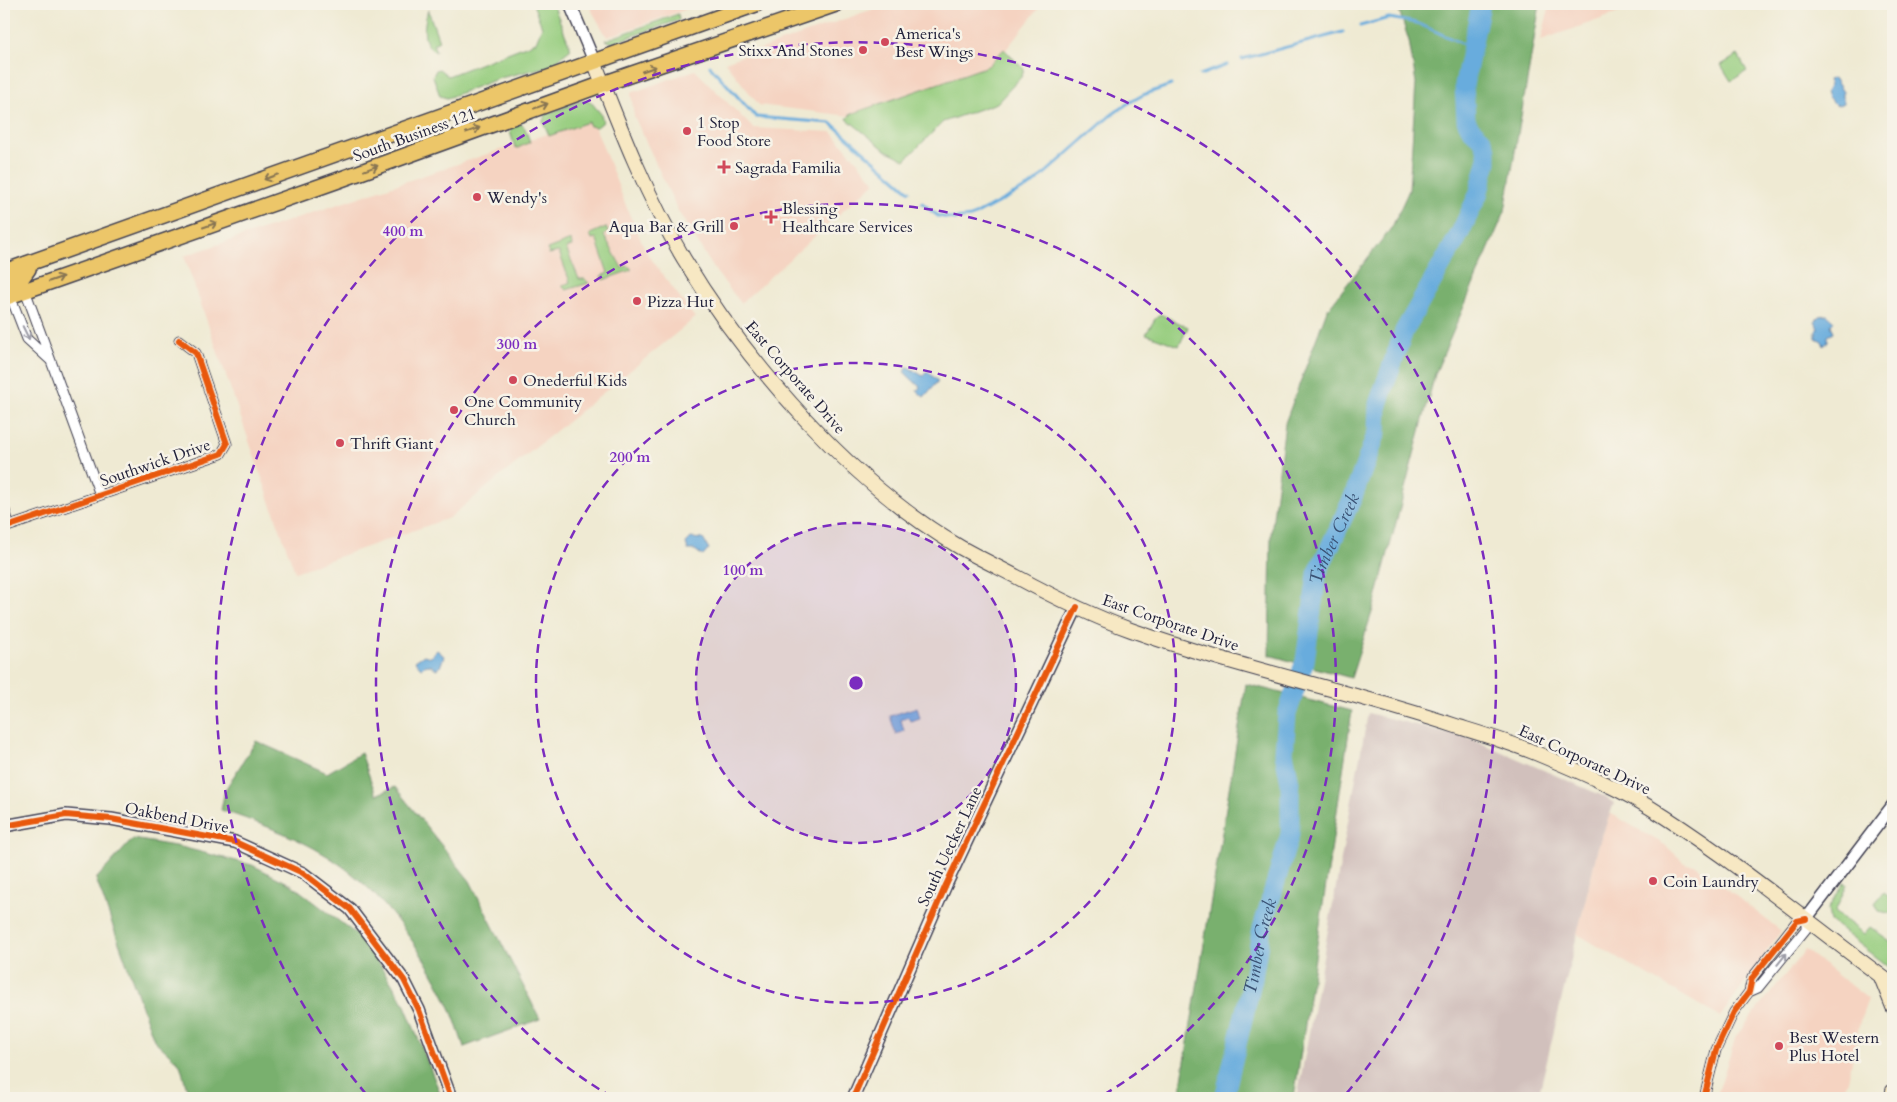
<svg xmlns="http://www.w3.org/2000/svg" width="1897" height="1102" viewBox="0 0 1897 1102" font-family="Cardo,serif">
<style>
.built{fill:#f5d3c1}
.industrial{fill:#d1c0bc}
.green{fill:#97cd7f;stroke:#5c785d}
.forest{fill:#79b06e;stroke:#4e6954}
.water{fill:#68acdd;stroke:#45678c}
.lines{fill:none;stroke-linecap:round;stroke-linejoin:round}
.stream{stroke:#68acdd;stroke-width:3}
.river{stroke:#68acdd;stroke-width:19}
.minor-casing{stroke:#414052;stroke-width:11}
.tertiary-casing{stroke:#414052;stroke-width:14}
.secondary-casing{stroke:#414052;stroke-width:16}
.primary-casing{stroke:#414052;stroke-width:18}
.minor{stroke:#fff;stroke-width:9}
.tertiary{stroke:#fff;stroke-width:11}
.secondary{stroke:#f7e8c3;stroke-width:14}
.primary{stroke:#ecc669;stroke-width:15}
.cycleway-casing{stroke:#f7f3e8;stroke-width:9}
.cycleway{stroke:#e8590c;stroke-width:6}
.oneway{stroke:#877452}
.oneway2{stroke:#9c9ca7}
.ring{fill:none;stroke:#7b2cbf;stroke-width:2.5;stroke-dasharray:9 6}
.poi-dot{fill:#d1495b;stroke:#f7f3e8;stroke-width:2}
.labels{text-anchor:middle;stroke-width:5;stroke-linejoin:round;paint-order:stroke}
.poi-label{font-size:16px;fill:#22223b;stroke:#f7f3e8;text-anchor:start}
.street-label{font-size:16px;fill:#22223b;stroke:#f7f3e8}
.water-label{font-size:18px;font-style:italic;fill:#3a5274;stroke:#f7f3e8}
.centre{fill:#7b2cbf;stroke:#f7f3e8;stroke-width:2.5}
.ring-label{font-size:15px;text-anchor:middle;font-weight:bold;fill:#7b2cbf;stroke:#f7f3e8;stroke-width:5;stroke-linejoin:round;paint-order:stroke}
</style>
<rect width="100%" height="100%" fill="#f7f3e8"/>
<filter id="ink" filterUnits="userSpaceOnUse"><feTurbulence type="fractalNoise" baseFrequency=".02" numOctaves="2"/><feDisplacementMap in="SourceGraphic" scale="10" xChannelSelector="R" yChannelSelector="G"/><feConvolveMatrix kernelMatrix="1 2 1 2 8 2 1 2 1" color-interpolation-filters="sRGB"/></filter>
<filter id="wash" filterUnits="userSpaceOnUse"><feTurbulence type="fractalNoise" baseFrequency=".0096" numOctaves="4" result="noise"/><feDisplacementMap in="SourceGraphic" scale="20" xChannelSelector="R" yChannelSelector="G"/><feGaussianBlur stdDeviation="1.12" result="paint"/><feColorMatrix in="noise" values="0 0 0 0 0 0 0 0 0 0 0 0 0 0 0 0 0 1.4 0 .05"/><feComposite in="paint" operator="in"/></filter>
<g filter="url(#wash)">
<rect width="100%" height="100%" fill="#efead3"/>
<path class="built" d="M 588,4 L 701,4 L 607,37 Z
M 887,4 L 1037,4 L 1039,8 L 993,66 L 850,116 L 759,105 L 725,62 Z
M 1550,4 L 1644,4 L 1541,40 Z
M 695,70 L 753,128 L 832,132 L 875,182 L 741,303 L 716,272 L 678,211 L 634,116 L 631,93 Z
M 592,119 L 630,216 L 647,253 L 695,318 L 449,518 L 295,572 L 184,256 Z
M 1610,813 L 1665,845 L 1686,864 L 1696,865 L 1781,931 L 1720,1017 L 1577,934 L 1598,847 Z
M 1805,950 L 1868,999 L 1860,1021 L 1848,1081 L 1835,1098 L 1716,1098 L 1736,1036 Z"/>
<path class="industrial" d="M 1368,713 L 1472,739 L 1603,796 L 1614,803 L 1598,847 L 1538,1098 L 1297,1098 Z"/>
<path class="green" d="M 533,4 L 553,4 L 571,49 L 550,66 L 500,78 L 447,98 L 440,96 L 433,76 L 436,70 L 439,69 L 448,76 L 536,42 L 542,27 Z
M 428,10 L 439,41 L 433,44 L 436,52 C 420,44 424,24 428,10 Z
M 678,14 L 679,20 L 612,43 L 606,40 Z
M 1004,49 L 1024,69 L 1022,76 L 997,103 L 943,122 L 905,160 L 884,149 L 847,119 L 851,114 L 988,66 Z
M 1738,55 L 1747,71 L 1731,81 L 1721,65 Z
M 582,101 L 590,101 L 601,114 L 603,122 L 597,127 L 590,126 L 588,122 L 549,136 L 543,121 L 546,114 Z
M 521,124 L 525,128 L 530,142 L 518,148 L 515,147 L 510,132 L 512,126 Z
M 606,227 L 608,232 L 604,235 L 622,268 L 627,266 L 631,268 L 631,270 L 603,280 L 601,276 L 608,273 L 596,238 L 592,239 L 590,234 Z
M 571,240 L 572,246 L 566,248 L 579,279 L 585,279 L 589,283 L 566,290 L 562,286 L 570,282 L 559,252 L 549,254 L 547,249 Z
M 1160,314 L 1188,327 L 1179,346 L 1146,334 L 1155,319 Z
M 1844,883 L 1847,884 L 1835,912 L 1864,934 L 1870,927 L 1893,943 L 1893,970 L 1830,921 L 1828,909 Z
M 1884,892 L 1893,899 L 1893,914 L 1879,911 L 1875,903 Z"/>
<path class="forest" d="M 1397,4 L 1540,4 L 1505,211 L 1435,374 L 1375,603 L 1351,678 L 1269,655 L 1271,534 L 1285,423 L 1327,310 L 1392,227 L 1409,190 L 1416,83 L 1409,41 Z
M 1246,684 L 1352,711 L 1294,1098 L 1179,1098 Z
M 256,741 L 327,773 L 361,753 L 376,795 L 395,787 L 470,881 L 540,1019 L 464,1047 C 458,1030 453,1012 445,997 C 422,950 385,897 342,866 C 307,840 262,824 221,810 L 225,790 Z
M 133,839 L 181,847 L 252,865 L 292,885 L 365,941 L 404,1003 L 442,1098 L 176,1098 L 187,1089 L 180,1064 L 154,1040 L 96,879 Z"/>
<path class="water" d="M 1834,78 L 1843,92 L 1843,103 L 1837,106 L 1828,97 L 1826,92 L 1830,85 L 1828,80 Z
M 1827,315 L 1834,321 L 1831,325 L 1834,333 L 1828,336 L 1828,341 L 1824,346 L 1822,341 L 1816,338 L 1816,331 L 1819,328 L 1815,321 L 1820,316 Z
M 908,367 L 923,376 L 927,371 L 938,381 L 924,397 L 917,391 L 920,387 L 904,372 Z
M 691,538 L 703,539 L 709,549 L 703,556 L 695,550 L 688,550 L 686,543 Z
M 437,650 L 444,656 L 440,667 L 436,669 C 431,664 427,664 421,668 L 415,661 L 424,655 L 430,657 Z
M 917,707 L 920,718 L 910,721 L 908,717 L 901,720 L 904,731 L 896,734 L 890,716 Z"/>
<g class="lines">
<path class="stream" d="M 1360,26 L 1389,18 L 1417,23 L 1472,48
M 1242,59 L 1343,32
M 710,66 L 756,117 L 831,123 L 909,191
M 1200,75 L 1227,65
M 922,203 L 938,216 L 954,219 L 971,217 L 1033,184 L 1110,116 L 1127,104 L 1143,95 L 1171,85"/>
<path class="river" id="s1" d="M 1224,1098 L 1253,978 L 1261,932 L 1290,834 L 1290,783 L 1284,753 L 1287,714 L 1305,661 L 1317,574 L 1353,497 L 1377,432 L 1378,404 L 1404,331 L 1459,235 L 1478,195 L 1487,162 L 1487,150 L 1482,139 L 1470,128 L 1466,120 L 1464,85 L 1481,4"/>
</g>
</g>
<g filter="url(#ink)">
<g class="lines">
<g class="minor-casing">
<path id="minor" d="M 25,290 L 100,495
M 10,295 L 27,339 L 51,361
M 4,508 L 10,526
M 4,528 L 221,454 L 227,444 L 196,353 L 179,340
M 1704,1098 L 1716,1050 L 1734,1012 L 1749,992 L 1752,978 L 1797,921 L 1806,919 L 1806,929 L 1758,988 L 1749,992"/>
</g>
<g class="tertiary-casing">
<path id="tertiary" d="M 570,4 L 594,61
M 4,826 L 66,815 L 111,819 L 235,842 L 303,873 L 350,909 L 404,980 L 419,1010 L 451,1098
M 1806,919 L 1893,805
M 853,1098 L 946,885 L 1077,607"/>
</g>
<g class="secondary-casing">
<path id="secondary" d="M 594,61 C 620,128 647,197 684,259 C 748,365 851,483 958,546 C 977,557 998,567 1017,577 C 1054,597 1092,616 1131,630 C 1238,668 1351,691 1459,727 C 1485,735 1512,743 1538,754 C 1581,772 1626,791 1665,817 C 1744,868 1817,929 1893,985
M 1881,977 L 1893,1007
M 1892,1098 L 1893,1091"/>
</g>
<g class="primary-casing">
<path id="primary" d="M 4,272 L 756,4
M 4,285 L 23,276 L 28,269 L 26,264
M 4,298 L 336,181 L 603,84 L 836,4"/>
</g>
<use href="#minor" class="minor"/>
<use href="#tertiary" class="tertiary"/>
<use href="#secondary" class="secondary"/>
<use href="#primary" class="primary"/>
<g class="cycleway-casing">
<path id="cycleway" d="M 4,528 L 221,454 L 227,444 L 196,353 L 179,340
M 4,826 L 66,815 L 111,819 L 235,842 L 303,873 L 350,909 L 404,980 L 419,1010 L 451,1098
M 853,1098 L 946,885 L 1077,607
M 1704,1098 L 1716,1050 L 1734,1012 L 1749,992 L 1752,978 L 1797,921 L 1806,919"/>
</g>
<use href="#cycleway" class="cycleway"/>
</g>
<defs><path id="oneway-shaft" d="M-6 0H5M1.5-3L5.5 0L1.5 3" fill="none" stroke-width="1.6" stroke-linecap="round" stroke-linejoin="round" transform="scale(1.25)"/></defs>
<g class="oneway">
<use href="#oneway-shaft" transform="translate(649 69) rotate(-19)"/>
<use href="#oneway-shaft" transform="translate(541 106) rotate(-20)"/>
<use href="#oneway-shaft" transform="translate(473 130) rotate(-20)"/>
<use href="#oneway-shaft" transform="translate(371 168) rotate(-20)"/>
<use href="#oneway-shaft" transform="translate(271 177) rotate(160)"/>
<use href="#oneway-shaft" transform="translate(210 225) rotate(-19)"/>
<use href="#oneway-shaft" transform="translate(56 279) rotate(-19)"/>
</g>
<g class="oneway2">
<use href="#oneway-shaft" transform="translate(26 333) rotate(64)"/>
<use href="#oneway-shaft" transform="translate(1782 959) rotate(-51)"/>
</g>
</g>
<circle cx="856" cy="683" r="160" fill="#7b2cbf" fill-opacity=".12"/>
<g class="ring">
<circle cx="856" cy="683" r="160"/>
<circle cx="856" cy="683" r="320"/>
<path d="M612 1097A480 480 0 1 1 1100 1097"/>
<path d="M366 1094A640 640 0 1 1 1346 1094"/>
</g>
<g class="poi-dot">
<circle cx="885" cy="42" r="5"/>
<circle cx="863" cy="50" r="5"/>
<circle cx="687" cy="131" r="5"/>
<path d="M721.5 159.5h5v5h5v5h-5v5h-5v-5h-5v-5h5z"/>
<circle cx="477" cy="197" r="5"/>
<path d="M768.5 209.5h5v5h5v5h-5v5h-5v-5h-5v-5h5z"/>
<circle cx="734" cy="226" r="5"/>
<circle cx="637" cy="301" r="5"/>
<circle cx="513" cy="380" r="5"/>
<circle cx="454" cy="410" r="5"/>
<circle cx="340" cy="443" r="5"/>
<circle cx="1653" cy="881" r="5"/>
<circle cx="1779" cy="1046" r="5"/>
</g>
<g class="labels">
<g class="poi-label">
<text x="895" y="39">America's<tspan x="895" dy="18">Best Wings</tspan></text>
<text x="853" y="56" text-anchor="end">Stixx And Stones</text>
<text x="697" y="128">1 Stop<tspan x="697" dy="18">Food Store</tspan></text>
<text x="735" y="173">Sagrada Familia</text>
<text x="487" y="203">Wendy's</text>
<text x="782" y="214">Blessing<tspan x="782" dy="18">Healthcare Services</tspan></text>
<text x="724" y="232" text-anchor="end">Aqua Bar &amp; Grill</text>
<text x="647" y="307">Pizza Hut</text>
<text x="523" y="386">Onederful Kids</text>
<text x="464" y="407">One Community<tspan x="464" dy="18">Church</tspan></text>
<text x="350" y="449">Thrift Giant</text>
<text x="1663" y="887">Coin Laundry</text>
<text x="1789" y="1043">Best Western<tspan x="1789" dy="18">Plus Hotel</tspan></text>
</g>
<g class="street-label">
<text transform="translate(414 134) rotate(-20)" y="6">South Business 121</text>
<text transform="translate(796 377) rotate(49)" y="6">East Corporate Drive</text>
<text transform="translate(155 462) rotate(-19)" y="6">Southwick Drive</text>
<text transform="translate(1171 622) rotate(19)" y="6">East Corporate Drive</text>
<text transform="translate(1585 759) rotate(25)" y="6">East Corporate Drive</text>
<text transform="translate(177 817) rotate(11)" y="6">Oakbend Drive</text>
<text transform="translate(949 846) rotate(-65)" y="6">South Uecker Lane</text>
</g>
<g class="water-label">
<text dy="6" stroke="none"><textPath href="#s1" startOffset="576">Timber Creek</textPath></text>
<text dy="6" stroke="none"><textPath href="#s1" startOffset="156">Timber Creek</textPath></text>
</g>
</g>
<circle cx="856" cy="683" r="8" class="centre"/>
<g class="ring-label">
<text x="403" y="236">400 m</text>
<text x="517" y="349">300 m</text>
<text x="630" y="462">200 m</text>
<text x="743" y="575">100 m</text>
</g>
<rect width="1897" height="1102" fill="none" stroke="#f7f3e8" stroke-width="20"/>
</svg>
